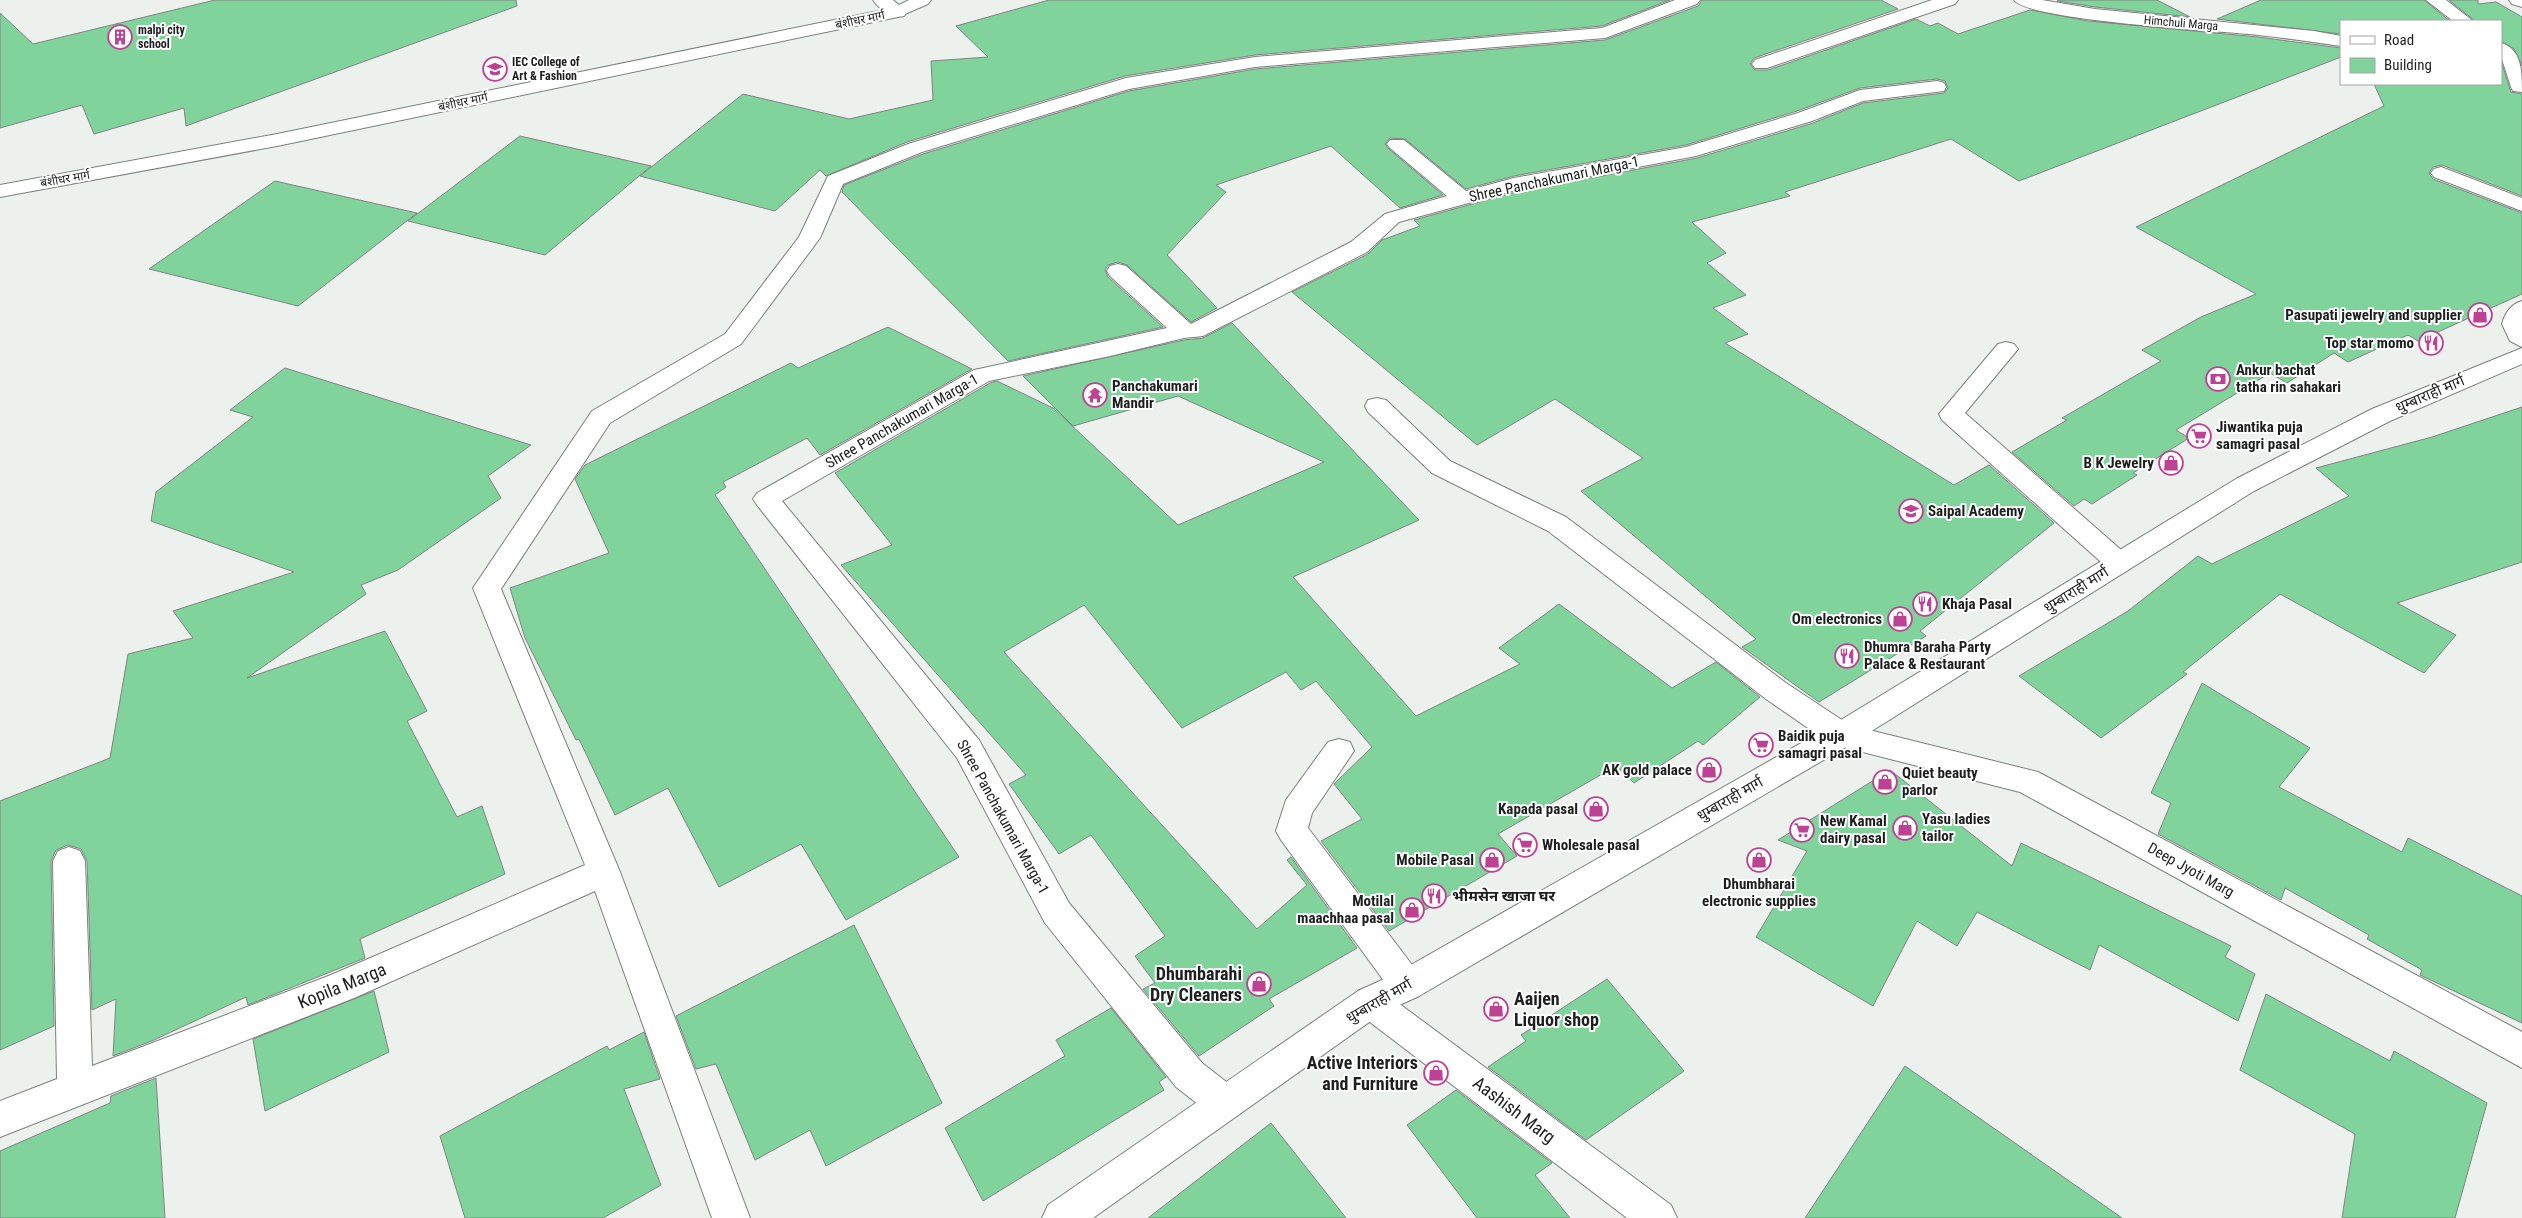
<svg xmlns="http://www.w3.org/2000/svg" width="2522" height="1218" viewBox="0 0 2522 1218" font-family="'Roboto Condensed','Noto Sans Devanagari',sans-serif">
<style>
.building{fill:#7fd39b;stroke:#818582}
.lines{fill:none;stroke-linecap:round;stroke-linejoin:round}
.service-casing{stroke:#7c807d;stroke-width:2}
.minor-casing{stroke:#7c807d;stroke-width:2}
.secondary-casing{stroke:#7c807d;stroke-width:2}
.service{fill:#fff;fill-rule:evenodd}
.minor{fill:#fff;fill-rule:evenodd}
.secondary{fill:#fff;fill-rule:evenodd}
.labels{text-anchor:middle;stroke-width:4;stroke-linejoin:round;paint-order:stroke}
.far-street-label{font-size:12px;fill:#1d1f1e;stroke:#fff}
.far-poi-label{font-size:12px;font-weight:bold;fill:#1d1f1e;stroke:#fff;text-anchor:start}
.street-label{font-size:15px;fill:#1d1f1e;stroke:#fff}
.poi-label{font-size:15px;font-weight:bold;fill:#1d1f1e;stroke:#fff;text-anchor:start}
.near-poi-label{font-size:18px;font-weight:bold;fill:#1d1f1e;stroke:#fff;text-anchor:end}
.near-street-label{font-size:18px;fill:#1d1f1e;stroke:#fff}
</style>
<rect width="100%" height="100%" fill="#ecf1ed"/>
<path class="building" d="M 215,0 L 516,0 L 517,6 L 186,126 L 184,108 L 94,134 L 82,105 L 0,128 L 0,13 L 33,44 Z
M 1049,0 L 1670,0 L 1602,26 L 1255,55 L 1125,76 L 907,142 L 826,176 L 820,170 L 775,211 L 640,176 L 743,94 L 849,119 L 933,100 L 931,61 L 988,57 L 956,26 Z
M 1702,0 L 1881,0 L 1898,9 L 1754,58 L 1750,64 L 1755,70 L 1768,70 L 1916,19 L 1930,26 L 1938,23 L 1958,34 L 2030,10 L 2088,21 L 2258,37 L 2341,48 L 2341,57 L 2019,181 L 1951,139 L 1785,192 L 1790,196 L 1692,222 L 1726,253 L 1707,263 L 1746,295 L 1713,308 L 1748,334 L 1725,343 L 1954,485 L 1989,465 L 2054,523 L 1920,631 L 1926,636 L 1819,702 L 1742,647 L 1756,639 L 1581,491 L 1643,458 L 1555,399 L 1477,445 L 1292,292 L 1368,254 L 1382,240 L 1420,226 L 1414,220 L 1516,192 L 1697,158 L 1813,123 L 1863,103 L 1944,93 L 1948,88 L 1945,81 L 1937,79 L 1860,88 L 1797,111 L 1686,145 L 1514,176 L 1466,189 L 1405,139 L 1390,138 L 1385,144 L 1389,149 L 1443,195 L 1400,208 L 1331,146 L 1216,185 L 1226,192 L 1167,255 L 1217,308 L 1191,322 L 1127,265 L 1118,262 L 1108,265 L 1105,270 L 1108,277 L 1163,327 L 1008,361 L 842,192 L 844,185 L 923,154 L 1129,91 L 1255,69 L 1605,40 L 1698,6 Z
M 2059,0 L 2157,0 L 2190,17 L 2095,7 L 2057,1 Z
M 2261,0 L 2424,0 L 2450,21 L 2341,21 L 2341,34 L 2217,19 Z
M 2449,0 L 2478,0 L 2478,4 L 2496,2 L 2522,17 L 2522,66 L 2514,49 L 2501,41 L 2501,21 L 2475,21 Z
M 2501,61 L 2511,92 L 2522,94 L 2522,196 L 2442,165 L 2433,167 L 2429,173 L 2433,179 L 2522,213 L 2522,294 L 2418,341 L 2408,335 L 2348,362 L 2334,353 L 2287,383 L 2270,373 L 2176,430 L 2189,438 L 2133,473 L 2137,475 L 2092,504 L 2084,499 L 2074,506 L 2012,452 L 2067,420 L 2062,418 L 2161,361 L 2142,350 L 2201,317 L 2256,294 L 2136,227 L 2384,106 L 2374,84 L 2501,84 Z
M 520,136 L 651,166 L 545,255 L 408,221 Z
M 275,181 L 417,213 L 298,306 L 149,269 Z
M 1232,323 L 1419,520 L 1293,577 L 1416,716 L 1520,664 L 1499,648 L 1559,604 L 1672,688 L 1716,662 L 1760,697 L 1703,745 L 1698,741 L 1634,783 L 1616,766 L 1498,834 L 1517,856 L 1389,931 L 1321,841 L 1362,819 L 1334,784 L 1372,747 L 1316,681 L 1301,690 L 1286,672 L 1182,728 L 1084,605 L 1004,652 L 1257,929 L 1307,885 L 1287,860 L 1291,857 L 1357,948 L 1269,999 L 1274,1006 L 1199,1056 L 1143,989 L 1155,983 L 1135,956 L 1165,936 L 1091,835 L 1059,854 L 1009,784 L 1026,775 L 841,565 L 892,545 L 835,473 L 990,383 L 997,381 L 1053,408 L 1178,525 L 1324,462 L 1178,396 L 1073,426 L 1023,376 L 1184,340 L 1203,338 Z
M 888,327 L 972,369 L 820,455 L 807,438 L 723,482 L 726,487 L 715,495 L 959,857 L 846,920 L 801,844 L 719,887 L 668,788 L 615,815 L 579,739 L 576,740 L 525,638 L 510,588 L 609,553 L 575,479 L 585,465 L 791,363 L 798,368 Z
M 285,368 L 531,445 L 488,476 L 501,498 L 398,570 L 361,585 L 366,594 L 247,678 L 385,631 L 427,711 L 407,721 L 457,817 L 482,806 L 505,874 L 360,939 L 365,958 L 248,1005 L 246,997 L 154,1040 L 113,1056 L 116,999 L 92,1010 L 87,861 L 81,849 L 68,845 L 56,850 L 51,861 L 54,1026 L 0,1050 L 0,801 L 110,758 L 128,654 L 193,638 L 173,611 L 294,572 L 151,521 L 156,492 L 253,417 L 230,410 Z
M 2522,407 L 2522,562 L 2397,603 L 2456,635 L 2424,673 L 2280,594 L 2183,672 L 2187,674 L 2101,738 L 2019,676 L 2128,611 L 2198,556 L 2212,564 L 2349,496 L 2316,468 L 2432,437 Z
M 2202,683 L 2310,748 L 2279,787 L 2402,852 L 2408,838 L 2522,896 L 2522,1023 L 2420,975 L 2422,970 L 2367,939 L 2369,935 L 2285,888 L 2281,900 L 2158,834 L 2171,803 L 2151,793 Z
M 1890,770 L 2012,866 L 2021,843 L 2231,946 L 2225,957 L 2255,974 L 2238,1021 L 2099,945 L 2090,970 L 1977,912 L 1957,946 L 1917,921 L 1873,1006 L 1756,937 L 1807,851 L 1778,840 Z
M 854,925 L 942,1103 L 826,1166 L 810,1130 L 755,1160 L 716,1064 L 696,1069 L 676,1016 Z
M 1607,979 L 1684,1071 L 1586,1140 L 1488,1067 L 1526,1041 L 1521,1035 Z
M 374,991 L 389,1052 L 265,1111 L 253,1039 Z
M 2266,994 L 2390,1061 L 2394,1051 L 2487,1103 L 2455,1218 L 2342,1218 L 2355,1134 L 2240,1070 Z
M 1111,1008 L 1166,1077 L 1159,1082 L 1164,1090 L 983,1201 L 945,1128 L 1065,1056 L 1056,1040 Z
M 644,1032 L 660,1079 L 624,1089 L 661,1185 L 603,1218 L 465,1218 L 440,1136 L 607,1046 L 609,1050 Z
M 1905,1066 L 2122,1218 L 1805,1218 Z
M 156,1078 L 165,1218 L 0,1218 L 0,1151 L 110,1103 L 111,1096 Z
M 1456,1090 L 1552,1163 L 1535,1175 L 1570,1218 L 1477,1218 L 1407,1125 Z
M 1271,1123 L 1346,1218 L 1148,1218 Z"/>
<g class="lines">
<g class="service-casing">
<path id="service" d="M 2006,342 L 2014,344 L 2018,349 L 1965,413 L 2128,556 L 2132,563 L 2128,570 L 2119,573 L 2110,570 L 1942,420 L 1939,414 L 1998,344 Z
M 1377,398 L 1386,400 L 1450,461 L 1566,517 L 1786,683 L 1851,726 L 1856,735 L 1851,744 L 1841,747 L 1831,744 L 1766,699 L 1548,531 L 1432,473 L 1368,412 L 1365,406 L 1368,400 Z"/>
</g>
<g class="minor-casing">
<path id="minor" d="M 873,0 L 893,0 L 907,12 L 904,16 C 892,19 880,10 873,0 Z
M 1675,0 L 1700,0 L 1697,4 L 1605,38 L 1255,67 L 1129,89 L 922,152 L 843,184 L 820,238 L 741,344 L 610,423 L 501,589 L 620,872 L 750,1218 L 712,1218 L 595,891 L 354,998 L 0,1137 L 0,1101 L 57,1079 L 53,861 L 58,851 L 69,847 L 80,851 L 85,861 L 92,1066 L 331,975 L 585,865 L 473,588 L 592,411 L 725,334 L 799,237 L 828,176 L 908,144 L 1126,78 L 1255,57 L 1602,28 Z
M 1932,0 L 1958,0 L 1955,4 L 1767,68 L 1755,68 L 1752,64 L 1755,60 Z
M 2014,0 L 2042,0 L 2095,9 L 2314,31 L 2341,36 L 2341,46 C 2313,42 2286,38 2258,35 C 2223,31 2029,21 2014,0 Z
M 2426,0 L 2446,0 L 2473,21 L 2453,21 Z
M 2509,0 L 2522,0 L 2522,7 L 2512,4 Z
M 2501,43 C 2522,49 2522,72 2522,92 L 2513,91 L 2511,87 L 2501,56 Z
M 1937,81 L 1944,83 L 1946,87 L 1944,91 L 1863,101 L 1812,121 L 1696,156 L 1516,190 L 1399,222 L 1367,252 L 1203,336 L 1184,338 L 1110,356 L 989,381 L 782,501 L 979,740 L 1069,903 L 1202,1063 L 1238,1091 L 1243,1103 L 1238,1115 L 1225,1121 L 1212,1115 L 1176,1087 L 1045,923 L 957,758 L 757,505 L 753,499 L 757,493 L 974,370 L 1167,328 L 1110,276 L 1107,271 L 1110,266 L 1118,264 L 1126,266 L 1191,324 L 1351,242 L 1385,214 L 1447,196 L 1390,148 L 1387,144 L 1390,140 L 1404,140 L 1466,191 L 1514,178 L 1686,147 L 1798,113 L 1860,90 Z
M 2441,167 L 2522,198 L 2522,211 L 2434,177 L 2431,173 L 2434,169 Z
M 1841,723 L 2038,772 L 2522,1032 L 2522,1068 L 2020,792 L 1831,744 L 1826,735 L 1831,726 Z
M 1339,739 L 1350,742 L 1354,751 L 1312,813 L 1308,828 L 1419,974 L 1424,985 L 1419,996 L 1407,1001 L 1395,996 L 1281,840 L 1276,831 L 1286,800 L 1328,742 Z
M 1370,986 L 1382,991 L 1671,1205 L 1677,1218 L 1627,1218 L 1358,1013 L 1353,1002 L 1358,991 Z"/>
</g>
<g class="secondary-casing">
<path id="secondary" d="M 909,0 L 931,0 L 928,4 L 898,17 L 277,146 L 0,197 L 0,185 L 277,134 L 893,8 Z
M 2522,301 L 2522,347 L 2510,341 L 2502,324 C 2505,313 2511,304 2522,301 Z
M 2522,348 L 2522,364 L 2390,421 L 2254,491 L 1851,744 L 1419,996 L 1382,1013 L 1093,1218 L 1042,1218 L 1048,1205 L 1358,991 L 1395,974 L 1831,726 L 2236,479 L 2372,409 Z"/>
</g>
<use href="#service" class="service"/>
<use href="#minor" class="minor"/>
<use href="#secondary" class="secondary"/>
</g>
<defs>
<g id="building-ring" transform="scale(1.25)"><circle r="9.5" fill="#fff" stroke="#bd4294" stroke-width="1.5"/><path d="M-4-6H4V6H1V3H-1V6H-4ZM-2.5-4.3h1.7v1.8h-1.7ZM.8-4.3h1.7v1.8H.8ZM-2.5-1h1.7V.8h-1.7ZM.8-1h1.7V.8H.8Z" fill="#bd4294"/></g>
<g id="university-ring" transform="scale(1.25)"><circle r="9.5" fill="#fff" stroke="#bd4294" stroke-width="1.5"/><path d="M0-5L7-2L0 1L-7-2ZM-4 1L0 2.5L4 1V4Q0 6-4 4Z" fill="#bd4294"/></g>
<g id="shop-ring" transform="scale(1.25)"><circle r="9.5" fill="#fff" stroke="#bd4294" stroke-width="1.5"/><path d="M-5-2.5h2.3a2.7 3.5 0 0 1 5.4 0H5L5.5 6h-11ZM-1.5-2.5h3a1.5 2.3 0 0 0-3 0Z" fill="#bd4294"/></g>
<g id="restaurant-ring" transform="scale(1.25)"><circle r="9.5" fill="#fff" stroke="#bd4294" stroke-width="1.5"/><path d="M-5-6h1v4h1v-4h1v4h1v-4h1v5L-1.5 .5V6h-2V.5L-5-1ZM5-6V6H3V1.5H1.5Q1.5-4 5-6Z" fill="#bd4294"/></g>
<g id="bank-ring" transform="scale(1.25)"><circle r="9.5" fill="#fff" stroke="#bd4294" stroke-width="1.5"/><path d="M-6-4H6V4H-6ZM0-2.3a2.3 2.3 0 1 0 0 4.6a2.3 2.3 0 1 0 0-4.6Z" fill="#bd4294"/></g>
<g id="temple-ring" transform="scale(1.25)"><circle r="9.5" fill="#fff" stroke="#bd4294" stroke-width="1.5"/><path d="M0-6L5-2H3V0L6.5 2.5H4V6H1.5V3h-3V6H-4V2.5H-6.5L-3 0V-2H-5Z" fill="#bd4294"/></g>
<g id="supermarket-ring" transform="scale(1.25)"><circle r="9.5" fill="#fff" stroke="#bd4294" stroke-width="1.5"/><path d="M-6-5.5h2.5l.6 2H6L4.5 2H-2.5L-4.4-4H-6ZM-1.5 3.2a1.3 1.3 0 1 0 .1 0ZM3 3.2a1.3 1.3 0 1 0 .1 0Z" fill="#bd4294"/></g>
</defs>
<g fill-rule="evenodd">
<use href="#building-ring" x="120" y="37"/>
<use href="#university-ring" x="495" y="69"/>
<use href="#shop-ring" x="2480" y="315"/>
<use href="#restaurant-ring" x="2431" y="343"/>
<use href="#bank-ring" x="2218" y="379"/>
<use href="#temple-ring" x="1095" y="395"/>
<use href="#supermarket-ring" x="2199" y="436"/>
<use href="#shop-ring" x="2171" y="463"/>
<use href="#university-ring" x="1911" y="511"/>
<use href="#restaurant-ring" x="1925" y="604"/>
<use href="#shop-ring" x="1900" y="619"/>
<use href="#restaurant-ring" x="1847" y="656"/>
<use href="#supermarket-ring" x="1761" y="745"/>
<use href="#shop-ring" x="1709" y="770"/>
<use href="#shop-ring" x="1885" y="782"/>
<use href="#shop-ring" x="1596" y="809"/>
<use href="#shop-ring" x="1905" y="828"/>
<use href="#supermarket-ring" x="1802" y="830"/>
<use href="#supermarket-ring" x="1525" y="845"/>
<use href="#shop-ring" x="1492" y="860"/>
<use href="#shop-ring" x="1759" y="860"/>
<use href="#restaurant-ring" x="1434" y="896"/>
<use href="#shop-ring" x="1412" y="910"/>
<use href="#shop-ring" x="1259" y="984"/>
<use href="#shop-ring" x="1496" y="1009"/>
<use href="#shop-ring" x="1436" y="1073"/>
</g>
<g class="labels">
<g class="far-street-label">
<text transform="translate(860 20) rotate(-12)" y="4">बंशीधर मार्ग</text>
<text transform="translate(2181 23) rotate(5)" y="4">Himchuli Marga</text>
<text transform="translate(463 102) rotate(-12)" y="4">बंशीधर मार्ग</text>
<text transform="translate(65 179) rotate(-10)" y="4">बंशीधर मार्ग</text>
</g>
<g class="far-poi-label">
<text x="138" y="34">malpi city<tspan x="138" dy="14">school</tspan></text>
<text x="512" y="66">IEC College of<tspan x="512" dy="14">Art &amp; Fashion</tspan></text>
</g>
<g class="street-label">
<text transform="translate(1554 179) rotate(-12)" y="5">Shree Panchakumari Marga-1</text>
<text transform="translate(2430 394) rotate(-23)" y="5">धुम्बाराही मार्ग</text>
<text transform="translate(902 421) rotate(-30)" y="5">Shree Panchakumari Marga-1</text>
<text transform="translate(2076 590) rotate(-32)" y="5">धुम्बाराही मार्ग</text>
<text transform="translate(1730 799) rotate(-30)" y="5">धुम्बाराही मार्ग</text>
<text transform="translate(1003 817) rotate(61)" y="5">Shree Panchakumari Marga-1</text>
<text transform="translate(2191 870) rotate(29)" y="5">Deep Jyoti Marg</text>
<text transform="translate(1379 1001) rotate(-30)" y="5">धुम्बाराही मार्ग</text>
</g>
<g class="poi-label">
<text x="2462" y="320" text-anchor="end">Pasupati jewelry and supplier</text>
<text x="2414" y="348" text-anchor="end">Top star momo</text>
<text x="2236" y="375">Ankur bachat<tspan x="2236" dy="17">tatha rin sahakari</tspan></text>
<text x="1112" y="391">Panchakumari<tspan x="1112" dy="17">Mandir</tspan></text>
<text x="2216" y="432">Jiwantika puja<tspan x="2216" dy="17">samagri pasal</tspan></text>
<text x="2154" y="468" text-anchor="end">B K Jewelry</text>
<text x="1928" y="516">Saipal Academy</text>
<text x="1942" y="609">Khaja Pasal</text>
<text x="1882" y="624" text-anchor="end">Om electronics</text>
<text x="1864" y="652">Dhumra Baraha Party<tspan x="1864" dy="17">Palace &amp; Restaurant</tspan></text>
<text x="1778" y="741">Baidik puja<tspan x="1778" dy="17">samagri pasal</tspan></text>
<text x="1692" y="775" text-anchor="end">AK gold palace</text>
<text x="1902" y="778">Quiet beauty<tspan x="1902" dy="17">parlor</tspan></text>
<text x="1578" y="814" text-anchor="end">Kapada pasal</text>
<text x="1922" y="824">Yasu ladies<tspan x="1922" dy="17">tailor</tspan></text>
<text x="1820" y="826">New Kamal<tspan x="1820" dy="17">dairy pasal</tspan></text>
<text x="1542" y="850">Wholesale pasal</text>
<text x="1474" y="865" text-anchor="end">Mobile Pasal</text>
<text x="1759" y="889" text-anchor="middle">Dhumbharai<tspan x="1759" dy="17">electronic supplies</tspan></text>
<text x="1452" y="901">भीमसेन खाजा घर</text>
<text x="1394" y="906" text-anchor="end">Motilal<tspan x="1394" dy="17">maachhaa pasal</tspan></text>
</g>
<g class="near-poi-label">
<text x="1242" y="980">Dhumbarahi<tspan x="1242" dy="21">Dry Cleaners</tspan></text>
<text x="1514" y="1005" text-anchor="start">Aaijen<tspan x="1514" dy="21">Liquor shop</tspan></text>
<text x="1418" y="1069">Active Interiors<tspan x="1418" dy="21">and Furniture</tspan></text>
</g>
<g class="near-street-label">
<text transform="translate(342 986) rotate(-22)" y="6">Kopila Marga</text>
<text transform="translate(1514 1110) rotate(37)" y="6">Aashish Marg</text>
</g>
</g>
<rect x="2340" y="20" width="162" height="65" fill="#ffffff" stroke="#a5a5a5"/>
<rect x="2350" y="36" width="25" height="8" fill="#ffffff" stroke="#a5a5a5"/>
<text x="2384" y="45" font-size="15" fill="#1d1f1e">Road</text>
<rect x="2350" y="58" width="25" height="15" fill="#7fd39b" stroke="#a5a5a5"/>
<text x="2384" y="70" font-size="15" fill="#1d1f1e">Building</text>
</svg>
